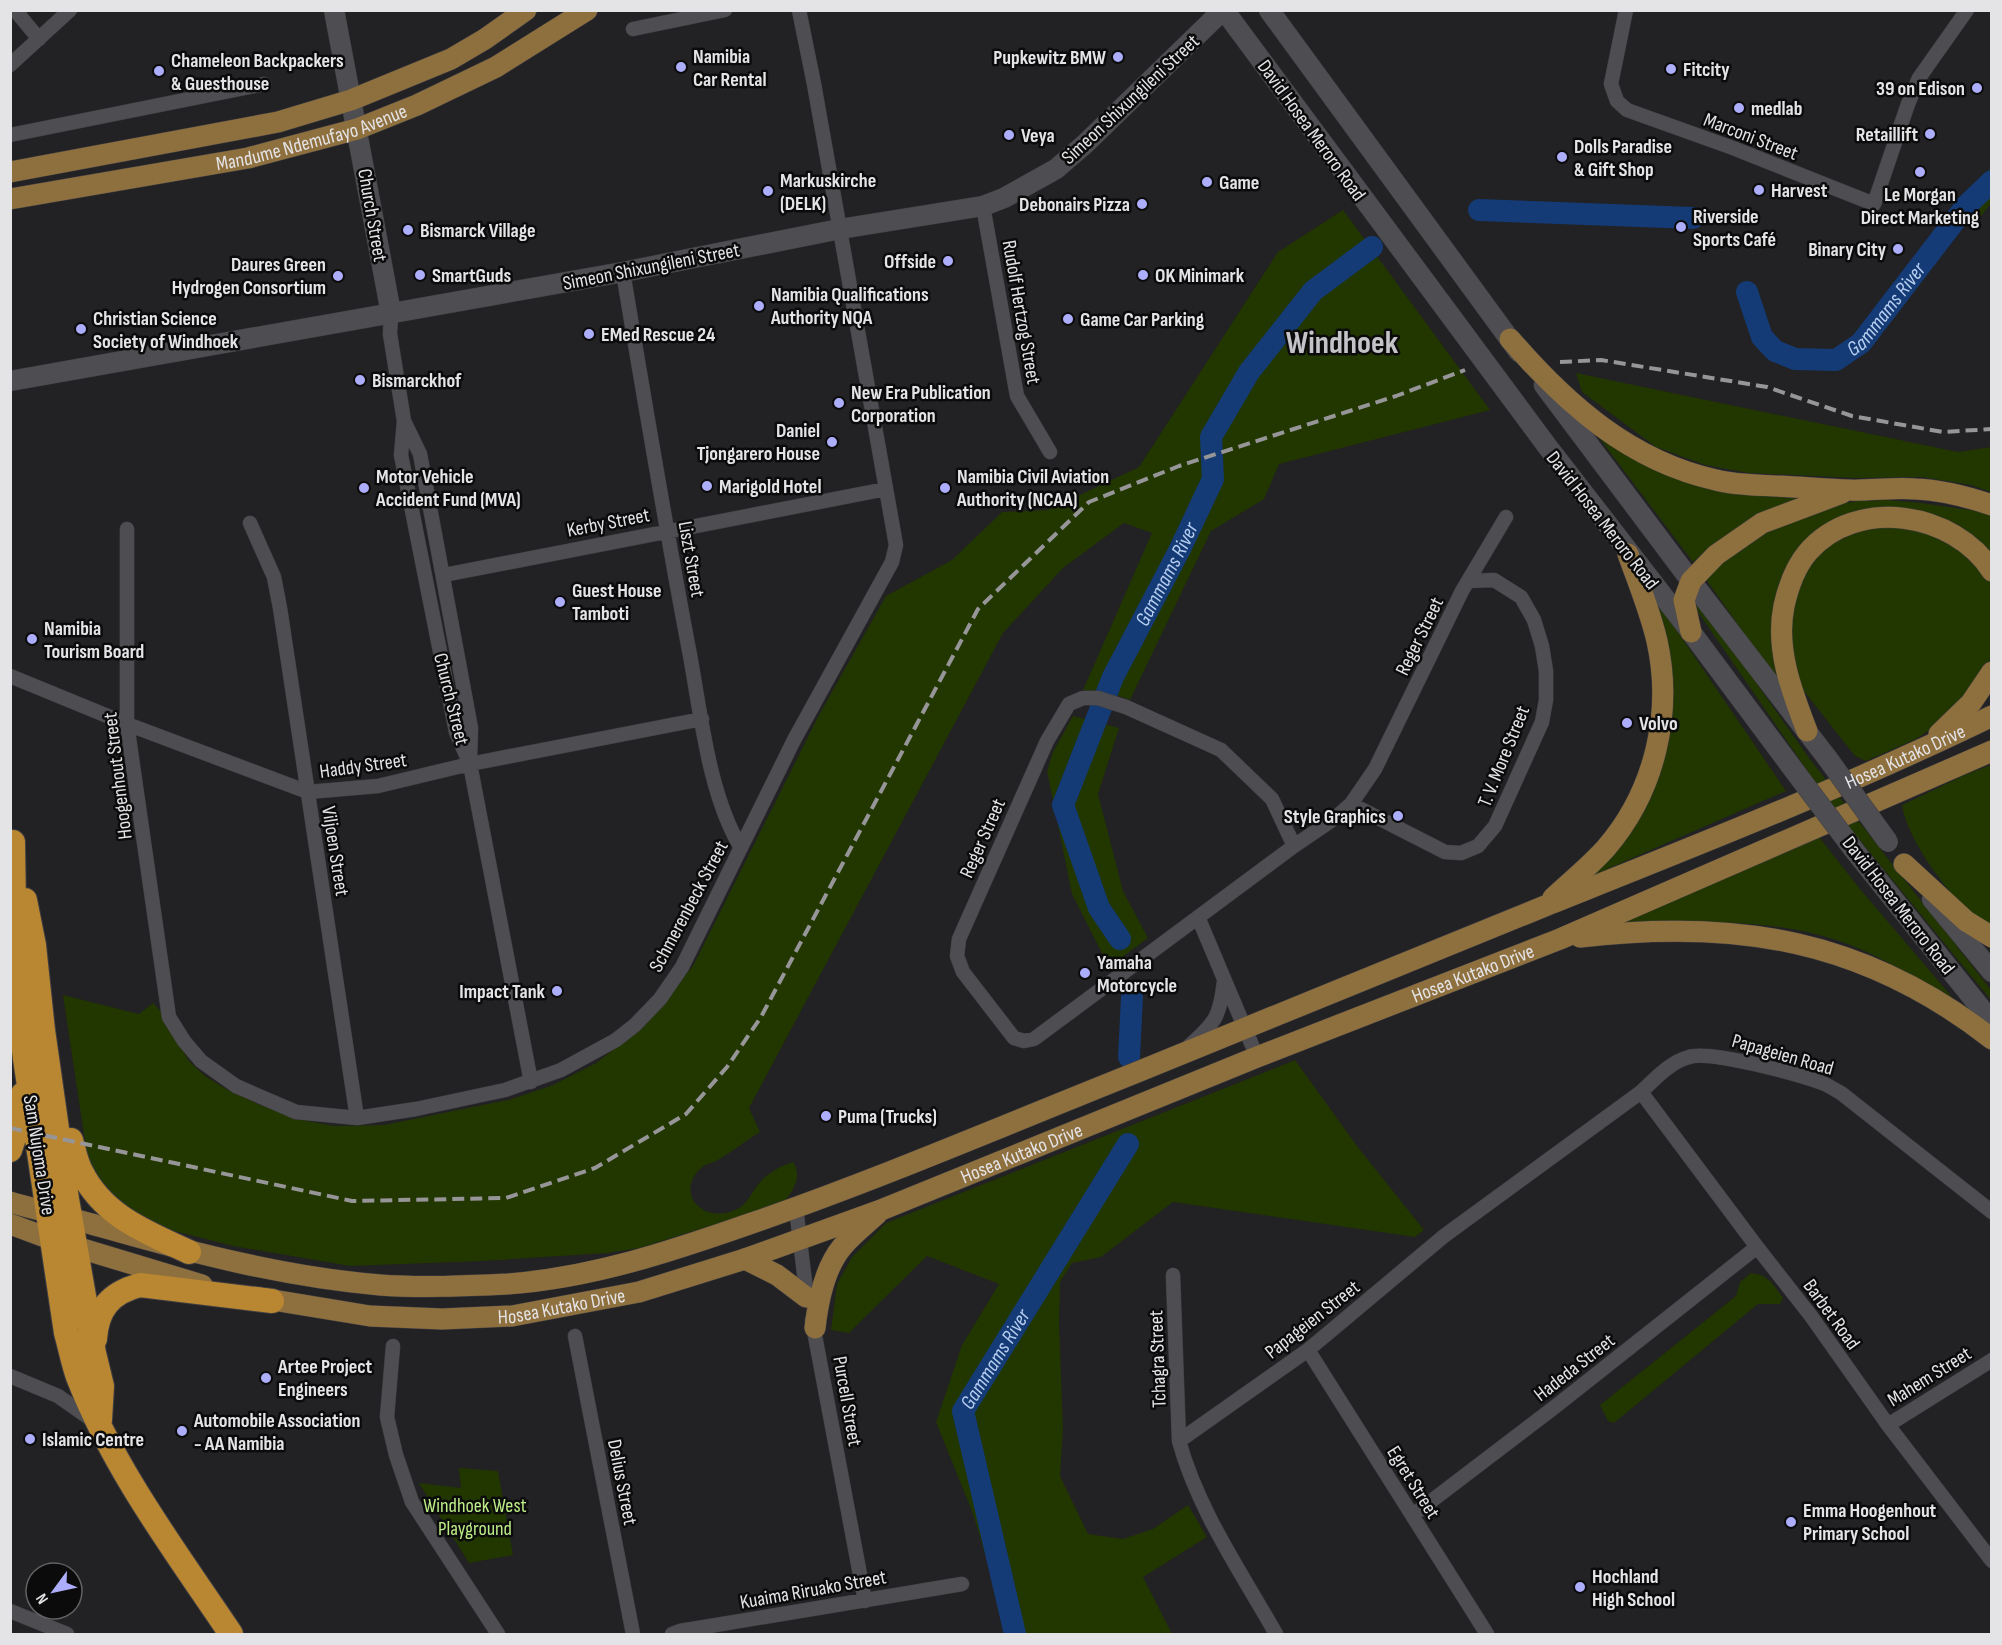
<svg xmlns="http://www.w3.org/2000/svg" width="2002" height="1645" viewBox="0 0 2002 1645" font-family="'Sofia Sans Condensed',sans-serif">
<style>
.green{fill:#223600}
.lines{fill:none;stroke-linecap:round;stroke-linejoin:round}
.river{stroke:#143b75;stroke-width:22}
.street-casing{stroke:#3f3e42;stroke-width:15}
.secondary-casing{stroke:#3f3e42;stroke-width:21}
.primary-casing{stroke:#3f3e42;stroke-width:22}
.highway-casing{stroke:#3f3e42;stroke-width:26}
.street{stroke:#4e4d51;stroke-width:14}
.secondary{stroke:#4e4d51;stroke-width:20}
.primary{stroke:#8e6f3e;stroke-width:21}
.highway{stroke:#b98631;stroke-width:24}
.rail{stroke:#969598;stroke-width:4;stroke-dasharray:12 6;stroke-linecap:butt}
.secondary-bridge-casing{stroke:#3f3e42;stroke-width:21;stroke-linecap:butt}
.secondary-bridge{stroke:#4e4d51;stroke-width:20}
.poi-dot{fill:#adaefb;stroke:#0b0b0c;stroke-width:2}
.labels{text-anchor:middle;stroke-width:5;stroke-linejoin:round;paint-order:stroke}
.poi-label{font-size:20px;font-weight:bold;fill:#e4e3e6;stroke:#0b0b0c;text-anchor:start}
.street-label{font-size:20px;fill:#e4e3e6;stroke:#0b0b0c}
.park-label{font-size:20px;fill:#bded87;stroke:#0b0b0c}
.water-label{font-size:21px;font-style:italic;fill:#b6cdf0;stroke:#0b0b0c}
.town-label{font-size:32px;font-weight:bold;fill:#c4c3c8;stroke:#0b0b0c}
</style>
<rect width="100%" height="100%" fill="#222124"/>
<path class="green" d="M 1991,168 L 1991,203 L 1976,223 L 1950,213 Z
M 1343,210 L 1490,410 L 1279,464 L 1264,499 L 1211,531 L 1130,700 L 1108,692 L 1083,690 L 1152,533 L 1124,523 L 1063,568 L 1003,633 L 749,1108 L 760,1132 C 745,1141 732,1152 718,1160 C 713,1163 705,1164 701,1168 C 674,1194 704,1224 735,1210 C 749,1204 752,1190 762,1180 C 771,1171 781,1166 793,1162 C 803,1177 793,1191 783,1203 L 639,1248 L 608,1253 L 482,1261 L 350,1266 L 233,1246 L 147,1224 L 117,1206 L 89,1168 L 63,995 L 139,1014 L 153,1003 L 165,1016 L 175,1038 L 189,1061 L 205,1076 L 226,1089 L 260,1105 L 297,1119 L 334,1126 L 384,1125 L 512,1099 L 553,1085 L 596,1063 L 641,1029 L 693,966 L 819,715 L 886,596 L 952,560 L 1002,512 L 1048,510 L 1139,467 L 1278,252 Z
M 1576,373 L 1958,452 L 1991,447 L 1991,492 L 1971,485 L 1922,477 L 1856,478 L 1749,473 L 1705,465 L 1656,447 L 1582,392 Z
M 1597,435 C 1631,458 1667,481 1709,487 C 1743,492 1779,492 1814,495 L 1711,547 L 1693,562 Z
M 1887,500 L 1921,503 L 1991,513 L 1991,560 L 1915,513 L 1801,550 L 1782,687 L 1703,575 L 1759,533 L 1826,506 L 1858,501 Z
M 1868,526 L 1916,528 L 1953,544 L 1989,580 L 1992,587 L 1991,656 L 1982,675 L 1941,722 L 1916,739 L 1866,761 L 1855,756 L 1800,686 L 1788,641 L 1800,577 L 1827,542 Z
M 1690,594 L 1728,643 L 1809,758 L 1991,990 L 1991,1000 L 1831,805 L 1696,609 Z
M 1656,600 L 1786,791 L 1589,877 L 1654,777 Z
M 1073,716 L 1119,728 L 1098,794 L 1123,891 L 1148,938 L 1109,967 L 1072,894 L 1047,771 L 1053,752 Z
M 1991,765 L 1991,928 C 1957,908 1908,844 1902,805 L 1967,774 Z
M 1819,837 L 1860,889 L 1958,1004 C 1919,980 1878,953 1833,939 C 1763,917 1689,922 1616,926 Z
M 1295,1060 L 1357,1146 L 1424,1230 L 1415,1237 L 1173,1202 L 1101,1257 L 1072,1263 L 1060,1282 L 1059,1325 L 1063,1428 L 1060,1476 L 1088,1534 L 1123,1539 L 1153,1529 L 1188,1505 L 1207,1537 L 1143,1577 L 1172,1634 L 1005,1634 L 995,1586 L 972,1511 L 936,1422 L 962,1345 L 999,1284 L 927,1256 L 849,1333 L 831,1330 L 837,1284 L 852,1257 L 886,1223 Z
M 1751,1273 C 1769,1275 1773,1284 1783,1298 L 1780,1304 L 1758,1304 L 1614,1423 L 1608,1421 L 1600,1405 L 1736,1296 L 1740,1282 Z
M 459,1468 L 498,1471 L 513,1555 L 469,1563 L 419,1483 L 461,1488 Z"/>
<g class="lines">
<g class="river">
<path d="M 1479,210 L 1693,218"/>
<path id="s1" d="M 1747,292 L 1762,337 L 1775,351 L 1795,359 L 1836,360 L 1861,343 L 1966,206 L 1992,181"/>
<path id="s2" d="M 1120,939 L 1099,908 L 1063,805 L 1113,677 L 1180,549 L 1213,479 L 1211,437 L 1249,372 L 1313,291 L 1372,247"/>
<path d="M 1129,1057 L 1132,997"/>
<path id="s3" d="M 1015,1634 L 963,1411 L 1128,1144"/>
</g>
<g class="street-casing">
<path id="street" d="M 15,10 L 39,39
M 1626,10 L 1611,84 L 1617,101 L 1627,110 L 1733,148 L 1874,204 L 1908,104 L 1919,78 L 1967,10
M 633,29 L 725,10
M 10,65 L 70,10
M 10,135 L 264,84
M 983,206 L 1017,396 L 1050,452
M 623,272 C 644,398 665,524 689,650 C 701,713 708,793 741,848
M 391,313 L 390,334 L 404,421 L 401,455 L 456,732 L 470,764 L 531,1082
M 404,421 L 420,454 L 471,728 L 470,759
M 250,523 L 274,577 L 280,608 L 357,1118
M 127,529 L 127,724 L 169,1017 L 184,1041 L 201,1061 L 236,1086 L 296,1112 L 357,1118 L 416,1109 L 505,1090 L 561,1070 L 616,1040 L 635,1025 L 660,999 L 682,967 L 794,740 L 892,562 L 896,545 L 814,84 L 799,10
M 444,575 L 886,489
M 10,676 L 127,724 L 308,792 L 378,786 L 470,764 L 702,719
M 1351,804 L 1445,852 L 1461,853 L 1478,846 L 1495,826 L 1542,722 L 1546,700 L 1546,671 L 1542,646 L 1534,620 L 1521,597 L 1494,580 L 1468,581
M 1294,846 L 1272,799 L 1221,750 L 1126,707 L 1098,698 L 1083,698 L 1069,704 L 1047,741 L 959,939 L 957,956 L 963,972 L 1014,1038 L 1024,1041 L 1034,1039 L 1294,846 L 1335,818 L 1351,804 L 1375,769 L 1462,591 L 1506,517
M 1198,917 L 1257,1057
M 1189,1046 C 1215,1023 1220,1017 1224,981
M 1641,1092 L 1757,1247 L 1811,1316 L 1888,1425 L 1992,1561
M 796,1208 L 807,1298
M 1173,1275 L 1179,1441 C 1198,1510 1241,1572 1276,1634
M 812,1320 L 865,1601
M 575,1336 L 633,1634
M 393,1346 L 387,1417 L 396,1455 L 412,1502 L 498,1634
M 1308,1350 L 1487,1634
M 10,1376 L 58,1396 L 95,1422
M 1888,1425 L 1992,1360
M 1179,1441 L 1308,1350 L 1444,1236 L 1641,1092 C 1655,1079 1670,1062 1689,1057 C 1711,1050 1801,1075 1825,1084 L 1841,1093 L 1992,1212
M 1413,1515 L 1556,1406 L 1757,1247
M 10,1611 L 67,1634
M 672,1634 L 680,1631 L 962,1584"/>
</g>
<g class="secondary-casing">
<path id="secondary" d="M 334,10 L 391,313
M 1224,10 L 1547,446 L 1691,632 L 1796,773
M 1269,10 L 1519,352
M 10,381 L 623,272 L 840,229 L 983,206 L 1004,198 L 1056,169 L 1085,144 L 1223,10
M 1544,385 L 1691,581 L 1828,759
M 1854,850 L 1992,1022
M 1932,899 L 1992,972"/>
</g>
<g class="primary-casing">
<g id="primary">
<path d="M 10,172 L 278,122 L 351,100 L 451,59 L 485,39 L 526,10"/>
<path id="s4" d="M 10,199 L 248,158 L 357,129 L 417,105 L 496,67 L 587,10"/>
<path d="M 1510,339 C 1566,404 1630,461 1716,480 C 1735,485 1756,485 1775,486 C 1799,487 1824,489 1848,490 C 1870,491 1894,487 1916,489 C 1941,490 1968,497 1992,505"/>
<path d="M 1691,632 L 1684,600 L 1691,581 L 1716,555 L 1762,523 L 1842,493"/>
<path d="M 1807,731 C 1792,692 1775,649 1784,606 C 1788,588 1796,566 1808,552 C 1857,496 1954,512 1992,571"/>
<path d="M 1939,734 L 1971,703 L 1992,672"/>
<path d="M 1904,864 L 1966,921 L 1992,937"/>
<path d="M 1553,898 C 1571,881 1590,866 1606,848 C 1655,791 1673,713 1657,641 C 1650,611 1638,582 1628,554"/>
<path d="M 1580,937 C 1737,919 1864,939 1992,1039"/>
<path id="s5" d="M 10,1202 C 41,1211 71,1218 102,1227 C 193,1253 285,1277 380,1285 C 422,1288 465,1286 507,1284 C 592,1278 672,1251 752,1223 C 882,1178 1007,1124 1135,1073 C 1272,1018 1408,961 1545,906 C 1695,846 1846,787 1992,716"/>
<path d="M 10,1224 L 53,1240 L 202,1285"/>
<path d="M 745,1259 L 777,1275 L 806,1297"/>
<path id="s6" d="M 255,1297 L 370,1316 L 442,1319 L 512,1316 L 639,1292 L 745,1259 L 881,1210 L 1257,1057 L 1560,939 L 1992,751"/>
<path d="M 815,1328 C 818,1301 824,1269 842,1247 C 852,1235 865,1225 877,1214"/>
</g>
</g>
<g class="highway-casing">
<path id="highway" d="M 13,842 L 15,968 L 25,1059 L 66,1333 C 70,1347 73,1363 78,1377 C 114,1470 176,1552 231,1634
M 25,900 L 34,945 L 43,1030 L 67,1199 L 94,1353 L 102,1386 L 100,1420
M 71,1140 C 74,1150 76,1162 81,1171 C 103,1216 146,1232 189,1252
M 10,1150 L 22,1114 L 23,1094
M 95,1339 C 97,1309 110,1293 140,1285 L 272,1301"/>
</g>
<use href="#street" class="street"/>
<use href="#secondary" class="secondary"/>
<use href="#primary" class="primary"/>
<use href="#highway" class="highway"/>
<path class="rail" d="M 1560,362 L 1601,360 L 1767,387 L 1852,416 L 1943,432 L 1992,429
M 10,1128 L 352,1201 L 506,1198 L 595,1168 L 686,1114 L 727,1067 L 761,1017 L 978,609 L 1089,502 L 1179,466 L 1396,396 L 1465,370"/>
<g class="secondary-bridge-casing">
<path id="secondary-bridge" d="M 1828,759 L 1888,842
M 1796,773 L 1854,850"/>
</g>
<use href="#secondary-bridge" class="secondary-bridge"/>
</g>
<g class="poi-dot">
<circle cx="1118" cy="57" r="6"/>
<circle cx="681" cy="67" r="6"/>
<circle cx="1671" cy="69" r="6"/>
<circle cx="159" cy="71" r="6"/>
<circle cx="1977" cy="88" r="6"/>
<circle cx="1739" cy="108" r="6"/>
<circle cx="1930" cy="134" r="6"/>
<circle cx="1009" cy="135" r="6"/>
<circle cx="1562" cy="157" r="6"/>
<circle cx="1920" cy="172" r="6"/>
<circle cx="1207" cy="182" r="6"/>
<circle cx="1759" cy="190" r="6"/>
<circle cx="768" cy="191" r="6"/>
<circle cx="1142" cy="204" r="6"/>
<circle cx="1681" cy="227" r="6"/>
<circle cx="408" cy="230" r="6"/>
<circle cx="1898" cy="249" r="6"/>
<circle cx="948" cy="261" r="6"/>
<circle cx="420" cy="275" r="6"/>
<circle cx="1143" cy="275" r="6"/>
<circle cx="338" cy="276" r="6"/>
<circle cx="759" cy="306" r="6"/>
<circle cx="1068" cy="319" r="6"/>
<circle cx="81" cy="329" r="6"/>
<circle cx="589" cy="334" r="6"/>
<circle cx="360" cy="380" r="6"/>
<circle cx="839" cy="403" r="6"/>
<circle cx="832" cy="442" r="6"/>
<circle cx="707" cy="486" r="6"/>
<circle cx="364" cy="488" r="6"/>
<circle cx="945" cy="488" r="6"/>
<circle cx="560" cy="602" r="6"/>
<circle cx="32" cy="639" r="6"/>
<circle cx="1627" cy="723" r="6"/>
<circle cx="1398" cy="816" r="6"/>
<circle cx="1085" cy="973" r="6"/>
<circle cx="557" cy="991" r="6"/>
<circle cx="826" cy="1116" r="6"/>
<circle cx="266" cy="1378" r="6"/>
<circle cx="182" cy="1431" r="6"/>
<circle cx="30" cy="1439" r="6"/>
<circle cx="1791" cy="1522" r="6"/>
<circle cx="1580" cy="1587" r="6"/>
</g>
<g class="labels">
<g class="poi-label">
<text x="693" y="63">Namibia<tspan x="693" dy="23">Car Rental</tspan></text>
<text x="1106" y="64" text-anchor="end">Pupkewitz BMW</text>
<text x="171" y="67">Chameleon Backpackers<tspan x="171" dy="23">&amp; Guesthouse</tspan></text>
<text x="1683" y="76">Fitcity</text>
<text x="1965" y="95" text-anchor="end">39 on Edison</text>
<text x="1751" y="115">medlab</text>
<text x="1918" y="141" text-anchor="end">Retaillift</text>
<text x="1021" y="142">Veya</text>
<text x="1574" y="153">Dolls Paradise<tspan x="1574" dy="23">&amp; Gift Shop</tspan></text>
<text x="780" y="187">Markuskirche<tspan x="780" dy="23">(DELK)</tspan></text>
<text x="1219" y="189">Game</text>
<text x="1771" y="197">Harvest</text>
<text x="1920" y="201" text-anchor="middle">Le Morgan<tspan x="1920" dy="23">Direct Marketing</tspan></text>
<text x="1130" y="211" text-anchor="end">Debonairs Pizza</text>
<text x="1693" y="223">Riverside<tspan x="1693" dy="23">Sports Café</tspan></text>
<text x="420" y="237">Bismarck Village</text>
<text x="1886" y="256" text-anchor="end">Binary City</text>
<text x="936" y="268" text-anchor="end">Offside</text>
<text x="326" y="271" text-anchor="end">Daures Green<tspan x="326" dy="23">Hydrogen Consortium</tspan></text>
<text x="432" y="282">SmartGuds</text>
<text x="1155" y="282">OK Minimark</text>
<text x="771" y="301">Namibia Qualifications<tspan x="771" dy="23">Authority NQA</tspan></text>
<text x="93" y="325">Christian Science<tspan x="93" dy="23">Society of Windhoek</tspan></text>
<text x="1080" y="326">Game Car Parking</text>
<text x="601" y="341">EMed Rescue 24</text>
<text x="372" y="387">Bismarckhof</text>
<text x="851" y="399">New Era Publication<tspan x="851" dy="23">Corporation</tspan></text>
<text x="820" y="437" text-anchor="end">Daniel<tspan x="820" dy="23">Tjongarero House</tspan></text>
<text x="376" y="483">Motor Vehicle<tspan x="376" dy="23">Accident Fund (MVA)</tspan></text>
<text x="957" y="483">Namibia Civil Aviation<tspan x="957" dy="23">Authority (NCAA)</tspan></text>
<text x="719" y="493">Marigold Hotel</text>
<text x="572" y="597">Guest House<tspan x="572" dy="23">Tamboti</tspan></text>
<text x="44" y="635">Namibia<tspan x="44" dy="23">Tourism Board</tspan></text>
<text x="1639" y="730">Volvo</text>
<text x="1386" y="823" text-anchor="end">Style Graphics</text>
<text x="1097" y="969">Yamaha<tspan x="1097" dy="23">Motorcycle</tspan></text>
<text x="545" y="998" text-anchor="end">Impact Tank</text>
<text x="838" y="1123">Puma (Trucks)</text>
<text x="278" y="1373">Artee Project<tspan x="278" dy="23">Engineers</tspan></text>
<text x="194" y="1427">Automobile Association<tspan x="194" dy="23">- AA Namibia</tspan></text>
<text x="42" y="1446">Islamic Centre</text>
<text x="1803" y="1517">Emma Hoogenhout<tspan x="1803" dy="23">Primary School</tspan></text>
<text x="1592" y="1583">Hochland<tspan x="1592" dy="23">High School</tspan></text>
</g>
<g class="street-label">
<text transform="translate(1130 99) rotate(-43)" y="7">Simeon Shixungileni Street</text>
<text transform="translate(1312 130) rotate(54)" y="7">David Hosea Meroro Road</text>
<text dy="7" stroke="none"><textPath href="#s4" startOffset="308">Mandume Ndemufayo Avenue</textPath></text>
<text transform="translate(1751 136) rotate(21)" y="7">Marconi Street</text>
<text transform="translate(373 215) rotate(80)" y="7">Church Street</text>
<text transform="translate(651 266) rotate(-11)" y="7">Simeon Shixungileni Street</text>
<text transform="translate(1022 312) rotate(80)" y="7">Rudolf Hertzog Street</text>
<text transform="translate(1603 520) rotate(52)" y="7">David Hosea Meroro Road</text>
<text transform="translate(608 522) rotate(-11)" y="7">Kerby Street</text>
<text transform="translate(692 559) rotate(80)" y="7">Liszt Street</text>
<text transform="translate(1419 636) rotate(-64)" y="7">Reger Street</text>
<text transform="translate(452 699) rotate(76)" y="7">Church Street</text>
<text transform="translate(1503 756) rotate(-68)" y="7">T. V. More Street</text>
<text dy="7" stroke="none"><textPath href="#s5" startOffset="2004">Hosea Kutako Drive</textPath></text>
<text transform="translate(363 765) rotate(-8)" y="7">Haddy Street</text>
<text transform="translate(117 776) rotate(-97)" y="7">Hoogenhout Street</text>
<text transform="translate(982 838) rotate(-66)" y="7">Reger Street</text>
<text transform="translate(336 851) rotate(81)" y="7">Viljoen Street</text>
<text transform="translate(1899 905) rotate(52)" y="7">David Hosea Meroro Road</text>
<text transform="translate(688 906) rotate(-62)" y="7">Schmerenbeck Street</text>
<text dy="7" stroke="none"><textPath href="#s6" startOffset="1281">Hosea Kutako Drive</textPath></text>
<text transform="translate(1783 1054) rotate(16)" y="7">Papageien Road</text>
<text dy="7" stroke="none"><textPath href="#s6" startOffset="795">Hosea Kutako Drive</textPath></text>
<text transform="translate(40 1155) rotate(81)" y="7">Sam Nujoma Drive</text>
<text dy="7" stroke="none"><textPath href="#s6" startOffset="309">Hosea Kutako Drive</textPath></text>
<text transform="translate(1832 1314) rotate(54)" y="7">Barbet Road</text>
<text transform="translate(1312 1319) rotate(-38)" y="7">Papageien Street</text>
<text transform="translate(1157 1359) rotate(-92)" y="7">Tchagra Street</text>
<text transform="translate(1574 1367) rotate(-38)" y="7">Hadeda Street</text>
<text transform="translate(1929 1376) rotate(-32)" y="7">Mahem Street</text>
<text transform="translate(848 1401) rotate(80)" y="7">Purcell Street</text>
<text transform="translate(623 1482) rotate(79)" y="7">Delius Street</text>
<text transform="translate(1414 1482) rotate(58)" y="7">Egret Street</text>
<text transform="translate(813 1589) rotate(-10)" y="7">Kuaima Riruako Street</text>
</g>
<g class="park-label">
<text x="475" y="1512">Windhoek West<tspan x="475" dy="23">Playground</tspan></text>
</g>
<g class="water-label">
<text dy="7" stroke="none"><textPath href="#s1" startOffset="201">Gammams River</textPath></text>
<text dy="7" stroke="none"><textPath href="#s2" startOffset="400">Gammams River</textPath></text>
<text dy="7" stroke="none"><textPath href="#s3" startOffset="290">Gammams River</textPath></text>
</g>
<g class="town-label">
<text x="1342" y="353">Windhoek</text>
</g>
</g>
<rect width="2002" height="1645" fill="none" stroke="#e4e3e6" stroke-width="24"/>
<g transform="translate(54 1591) rotate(237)"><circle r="28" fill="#0b0b0c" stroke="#626163" stroke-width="1.5"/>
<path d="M0-4.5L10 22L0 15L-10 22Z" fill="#adaefb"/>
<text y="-9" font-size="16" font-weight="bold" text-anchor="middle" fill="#e4e3e6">N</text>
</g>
</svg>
